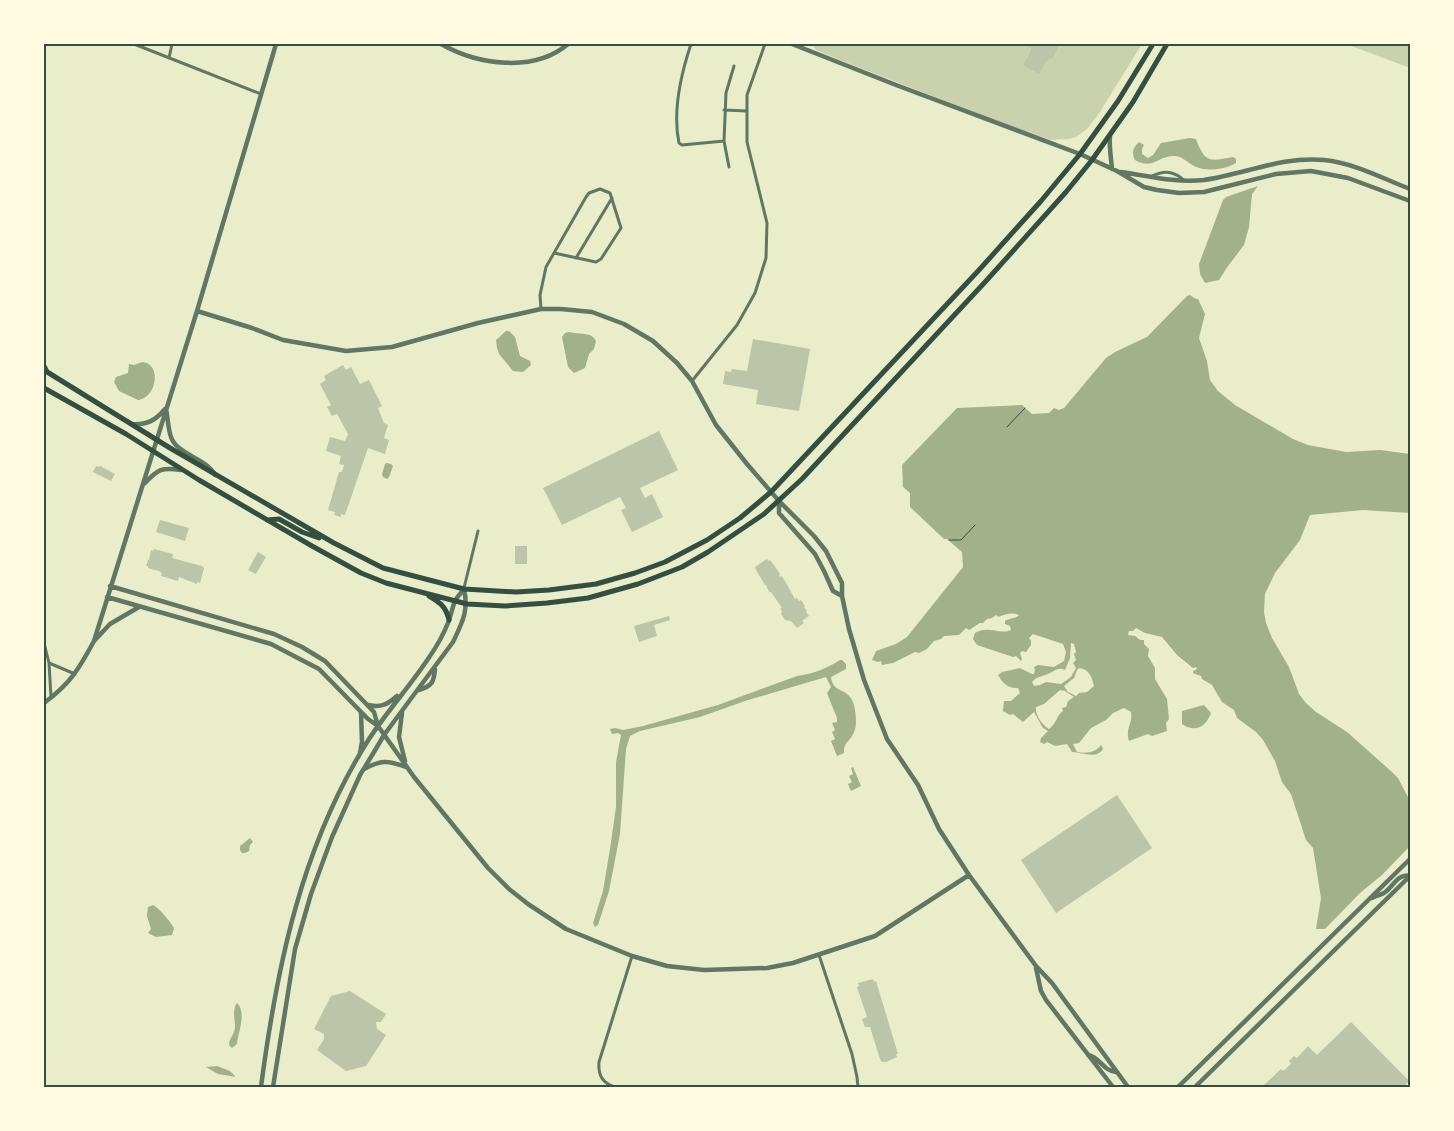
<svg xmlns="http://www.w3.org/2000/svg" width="1454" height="1131" viewBox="0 0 1454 1131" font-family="'IBM Plex Sans',sans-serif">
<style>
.green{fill:#cad2ad}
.water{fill:#a3b18a;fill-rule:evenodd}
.building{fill:#bcc5a7}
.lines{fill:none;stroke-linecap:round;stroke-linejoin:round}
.path{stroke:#344e41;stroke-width:1}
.minor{stroke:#617663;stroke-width:3}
.tertiary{stroke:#617663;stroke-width:4.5}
.primary{stroke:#344e41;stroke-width:5}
.motorway{stroke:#344e41;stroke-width:6}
.neatline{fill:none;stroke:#344e41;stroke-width:2}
</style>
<rect width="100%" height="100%" fill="#e9edc9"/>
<path class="green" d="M 812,44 L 1142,44 L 1100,112 L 1087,129 L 1076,137 L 1069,139 L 1051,140 L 992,119 L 845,62 L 816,50 Z
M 1346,44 L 1410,44 L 1410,68 Z"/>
<path class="water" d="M 1190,138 L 1196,139 C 1205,164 1211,161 1233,157 L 1236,159 L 1236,163 C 1224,170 1206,172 1194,166 C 1187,162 1181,155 1173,156 C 1156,157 1153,170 1135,160 C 1131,152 1133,148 1139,142 L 1144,145 L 1142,149 L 1142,154 L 1148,158 L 1153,155 L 1161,143 Z
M 1258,186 L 1252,194 L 1249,227 L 1244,245 L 1228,266 L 1219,280 L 1205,283 L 1200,274 L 1199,264 L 1223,200 L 1226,197 Z
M 1190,295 L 1196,299 L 1198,299 L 1205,314 L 1199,338 L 1207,361 L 1210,380 L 1218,391 L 1235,405 L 1293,439 L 1308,445 L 1346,452 L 1380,450 L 1410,454 L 1410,513 L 1363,510 L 1310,515 L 1300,540 L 1275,573 L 1265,594 L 1264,612 L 1266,623 L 1272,638 L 1289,667 L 1299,694 L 1306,703 L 1316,712 L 1347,732 L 1392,772 L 1398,778 L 1410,801 L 1410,846 L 1382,875 L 1360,893 L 1325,929 L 1316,929 L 1321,898 L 1313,848 L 1306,840 L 1291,794 L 1282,782 L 1275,761 L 1263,740 L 1256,732 L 1237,718 L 1234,710 L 1222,702 L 1212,685 L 1202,679 L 1201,676 L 1193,673 L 1193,671 L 1196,670 L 1197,667 L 1193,668 L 1177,655 L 1162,637 L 1145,633 L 1136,628 L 1133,631 L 1129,631 L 1128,635 L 1135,636 L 1140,640 L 1144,640 L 1144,644 L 1149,649 L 1148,656 L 1155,668 L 1155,679 L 1167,699 L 1169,719 L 1166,723 L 1167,731 L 1152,736 L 1148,734 L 1129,741 C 1125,727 1133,725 1131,712 L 1124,708 L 1113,713 L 1106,720 L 1091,728 L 1079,743 L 1073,744 L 1077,752 C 1086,754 1097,752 1101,745 L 1103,749 C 1096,760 1082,752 1072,752 L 1067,744 L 1055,746 L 1047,742 L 1044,744 L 1040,742 L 1041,738 L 1048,731 L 1043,728 L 1034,712 L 1023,722 L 1013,714 L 1010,715 L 1003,711 L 1004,701 L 1011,701 L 1020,693 L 1018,688 C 1008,689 1003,683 998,675 L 1002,672 L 1020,668 L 1032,674 L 1034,674 L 1035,670 L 1034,667 L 1038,665 L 1054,667 L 1064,661 L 1066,652 L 1063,644 L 1033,634 L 1029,638 L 1031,641 L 1031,645 L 1026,652 L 1022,651 L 1020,653 L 1022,659 L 1021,661 L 1016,656 L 1013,657 L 977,645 L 973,639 L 975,633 C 988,625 999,635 1011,630 L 1010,626 L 1005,624 L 1005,621 C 1009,618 1014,619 1018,616 L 1019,615 C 1013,612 1005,614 999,617 L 996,615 L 992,618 L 987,619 L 983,623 L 980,623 L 969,630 L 966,628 L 959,635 L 944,636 L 941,639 L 934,641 L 927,649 L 919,653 L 915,652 L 893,663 L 882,665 L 881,661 L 878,662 L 872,660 L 876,651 L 896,644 L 907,637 L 963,567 L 962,552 L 947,539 L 944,539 L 910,507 L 910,493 L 903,487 L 902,465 L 957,408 L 1022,405 L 1032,414 L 1049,413 L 1054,408 L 1059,410 L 1064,408 L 1106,358 L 1115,352 L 1147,337 L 1187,296 ZM 1071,643 L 1074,644 L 1076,652 L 1074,654 L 1076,660 L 1073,663 L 1076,668 L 1071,677 L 1061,684 L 1046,682 L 1040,685 L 1034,686 L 1032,682 C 1038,675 1043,677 1050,673 C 1056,670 1059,667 1065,670 L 1070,658 ZM 1079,668 C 1089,669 1092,677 1094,686 L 1087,692 L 1079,693 L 1076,696 L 1068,692 L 1064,686 L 1074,678 L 1077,670 ZM 1060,690 L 1065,691 L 1074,697 L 1068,701 L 1066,707 L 1062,708 L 1063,711 C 1056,716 1057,723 1049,729 C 1042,725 1035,715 1036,707 L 1044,704 Z
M 506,331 L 509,331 L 515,337 L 520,356 L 530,361 L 531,365 L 523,372 L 513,371 L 499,354 L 497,348 L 496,340 Z
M 569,332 C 579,335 591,331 596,341 L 594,349 L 589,354 L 585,368 L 574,373 L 568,367 L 562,337 L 565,333 Z
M 142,362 C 162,363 157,398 138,400 L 119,391 L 114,382 L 116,377 L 128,373 L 129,364 L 134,365 Z
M 387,463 L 391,464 L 393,466 L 389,477 L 387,479 L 383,477 L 382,474 L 385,464 Z
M 840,660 L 842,660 L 846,664 L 846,669 L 831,677 C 833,695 849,686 854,705 C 856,715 858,727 852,736 C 848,742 843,745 844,753 L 837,756 L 831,741 L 835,739 L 832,732 L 835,730 L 832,723 L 837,722 L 837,718 L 827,693 L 831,687 L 826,677 L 745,701 L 700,717 L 640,731 L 630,736 L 626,749 L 620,834 L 609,891 L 598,925 L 595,927 L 593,923 L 603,891 L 610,849 L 616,807 L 616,762 L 621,735 L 618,733 L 612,734 L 610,729 L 615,728 L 623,730 L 643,726 L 718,705 L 797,676 C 812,674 826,669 840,660 Z
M 1204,705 L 1211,713 C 1206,727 1195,733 1182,724 L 1182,711 Z
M 853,767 L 861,786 L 851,791 L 848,784 L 852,782 L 849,776 L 853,774 L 851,768 Z
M 250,838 L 253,842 L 250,845 L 249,851 L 245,853 L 242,853 L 240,850 L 240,846 Z
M 153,905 C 161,910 169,920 174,928 L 172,935 L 156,937 L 148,933 L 151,929 L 147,916 L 148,907 Z
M 237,1003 C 247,1013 238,1032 237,1044 L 232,1048 L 229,1045 C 229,1038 235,1034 235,1027 C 235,1019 232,1009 237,1003 Z
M 217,1066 L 230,1071 L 236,1077 L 218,1074 L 206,1067 Z"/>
<path class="building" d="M 1029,44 L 1060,44 L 1052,59 L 1050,58 L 1048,61 L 1046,61 L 1039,74 L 1023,65 L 1032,49 L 1027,46 Z
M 753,339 L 810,349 L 799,411 L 756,404 L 758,390 L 723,384 L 725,371 L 731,372 L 732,369 L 747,371 Z
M 343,365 L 346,370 L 351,367 L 360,384 L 369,380 L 382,406 L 378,408 L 384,423 L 388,425 L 384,438 L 389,440 L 385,454 L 368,448 L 345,515 L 341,514 L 341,517 L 334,515 L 335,512 L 328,510 L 339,472 L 342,472 L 344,465 L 339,464 L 341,456 L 326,451 L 330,437 L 345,441 L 348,434 L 337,414 L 332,416 L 327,407 L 331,405 L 320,384 L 326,380 L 324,376 Z
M 659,431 L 678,470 L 640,488 L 645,498 L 652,494 L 663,517 L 632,532 L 621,510 L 626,508 L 620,497 L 562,525 L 543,488 Z
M 96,466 L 99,467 L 100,466 L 115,474 L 111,481 L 93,472 Z
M 160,520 L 189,528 L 185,541 L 156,532 Z
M 515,546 L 527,546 L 527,564 L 515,564 Z
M 154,549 L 173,554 L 172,558 L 202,566 L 204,568 L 200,583 L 197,582 L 197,584 L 179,577 L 178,581 L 161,576 L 162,573 L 159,571 L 148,568 L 148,566 L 146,566 L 148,560 L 149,560 L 151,550 L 153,551 Z
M 258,552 L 266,557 L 256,574 L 248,570 Z
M 767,559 L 768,561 L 770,560 L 776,568 L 780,574 L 779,575 L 780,577 L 782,576 L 795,599 L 797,598 L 799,601 L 801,600 L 805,606 L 804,607 L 807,611 L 806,612 L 809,616 L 802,621 L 804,623 L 797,628 L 791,621 L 785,620 L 781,614 L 782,611 L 780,609 L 782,608 L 771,592 L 769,592 L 766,585 L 765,585 L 756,570 L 755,567 Z
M 669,616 L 670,620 L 654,625 L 657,636 L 639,642 L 634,626 Z
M 1117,795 L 1152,848 L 1056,913 L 1021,860 Z
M 873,979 L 874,982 L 876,981 L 898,1054 L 896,1054 L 897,1057 L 886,1062 L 882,1062 L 880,1059 L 870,1027 L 865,1027 L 862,1019 L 867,1017 L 857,987 L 859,986 L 858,983 Z
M 350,991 L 386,1014 L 381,1022 L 376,1022 L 377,1029 L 386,1035 L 366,1066 L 346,1071 L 317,1050 L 324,1039 L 324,1034 L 314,1029 L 331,996 Z
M 1351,1022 L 1409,1081 L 1403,1087 L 1262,1087 L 1281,1069 L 1283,1071 L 1291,1064 L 1289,1061 L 1294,1056 L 1297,1058 L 1308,1046 L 1317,1055 Z"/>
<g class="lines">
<path class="path" d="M 1007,427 L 1025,408
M 949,540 L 961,540 L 975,525"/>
<path class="minor" d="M 134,44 L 261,94
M 691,44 C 681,74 672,110 679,143 L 682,145 L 724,141 L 729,167
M 169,58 L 172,44
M 724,110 L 747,111
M 724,141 L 726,93 L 734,66
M 1152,176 C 1165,170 1174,171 1185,181
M 576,258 L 612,198
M 541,309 L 540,295 L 546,267 L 586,197 L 589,193 L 600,189 L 610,193 L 621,228 L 601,259 L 596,262 L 554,253
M 692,381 L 737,325 L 755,293 L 766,258 L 767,223 L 747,142 L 747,95 L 765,44
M 464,588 L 478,531
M 44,643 L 49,663 L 51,697
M 49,663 L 75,674
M 819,955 L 852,1054 L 857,1077 L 858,1087
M 615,1087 C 602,1083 598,1075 599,1062 L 632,956"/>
<path class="tertiary" d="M 441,44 C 478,65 534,73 568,44
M 792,44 L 896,85 L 1080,154 L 1117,171 L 1144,187 L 1157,190 L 1179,193 L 1204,192 L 1276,174 L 1311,171 L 1348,178 L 1410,201
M 1110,136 C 1109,147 1111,157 1112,169
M 1121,172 C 1149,176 1175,183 1204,180 C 1245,174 1282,156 1324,160 C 1354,163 1382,178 1410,189
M 197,311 L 252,328 L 283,340 L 346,351 L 392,347 L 478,323 L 541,309 L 561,309 L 592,312 L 624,324 L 653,341 L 677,363 L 692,381 L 716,425 L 747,464 L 779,501 L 814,536 L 826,551 L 842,583 L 842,596 L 849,629 L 864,680 L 887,739 L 918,785 L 939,829 L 969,875 L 1036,966 L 1052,983 L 1128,1087
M 166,409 C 168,418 168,429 171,437 C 177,455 205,457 215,475
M 131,424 C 147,425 155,421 165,409
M 145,483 C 158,469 162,467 181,470
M 779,501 L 779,513 L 815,554 L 824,571 L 833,591 L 842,596
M 110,586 L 274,634 L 302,647 L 325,661 L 374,712 L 378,726 L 414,777 L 488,868 L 509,889 L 528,904 L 566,929 L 632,956 L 667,966 L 704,970 L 767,968 L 793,963 L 875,936 L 969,875
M 107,597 L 271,644 L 319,669 L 368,719 L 378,726
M 95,640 L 110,624 L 139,607
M 419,690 C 432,686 434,682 435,669
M 44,703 C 70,684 79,669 94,641 L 197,311 L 276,44
M 369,705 C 381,708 388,704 397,696
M 402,713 L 399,737 L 405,761
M 360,753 L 362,742 L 361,712
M 364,769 C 381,760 387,760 406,767
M 1372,898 C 1376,896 1380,895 1384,893 C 1393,887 1398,873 1410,876
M 1036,968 L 1041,991 L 1046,1000 L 1113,1087
M 1088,1055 C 1100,1057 1103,1071 1116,1072
M 261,1087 C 277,965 302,844 369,739 C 388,710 411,685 430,656 C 437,646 443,635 448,623 C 451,616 452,608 455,601 C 457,597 461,593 464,589
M 273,1087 L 295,949 L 311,894 L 332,837 L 360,775 L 374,752 L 384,735 L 453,642 C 462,623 469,611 464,589
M 1178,1087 L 1410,859
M 1195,1087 L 1410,876"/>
<path class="primary" d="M 44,370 L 170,448 L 334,543 L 383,568 L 464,589 L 516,592 L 549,590 L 596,584 L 635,573 L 665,562 L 707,540 L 740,518 L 771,492 L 979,270 L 1041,201 L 1080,154 L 1118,101 L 1153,44
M 44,388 L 126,434 L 199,480 L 312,546 L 361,573 L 386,583 L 467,604 L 505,606 L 547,603 L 588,598 L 638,584 L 682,567 L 708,552 L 764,514 L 802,479 L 986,281 L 1066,192 L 1092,160 L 1133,102 L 1167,44
M 267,520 L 279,519 L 302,532 L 319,538
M 429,596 C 441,603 446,607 449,620"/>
<path class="motorway" d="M 44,367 L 46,371"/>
</g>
<rect width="1454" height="1131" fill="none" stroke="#fefae0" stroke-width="90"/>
<rect x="45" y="45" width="1364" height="1041" class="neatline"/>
</svg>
